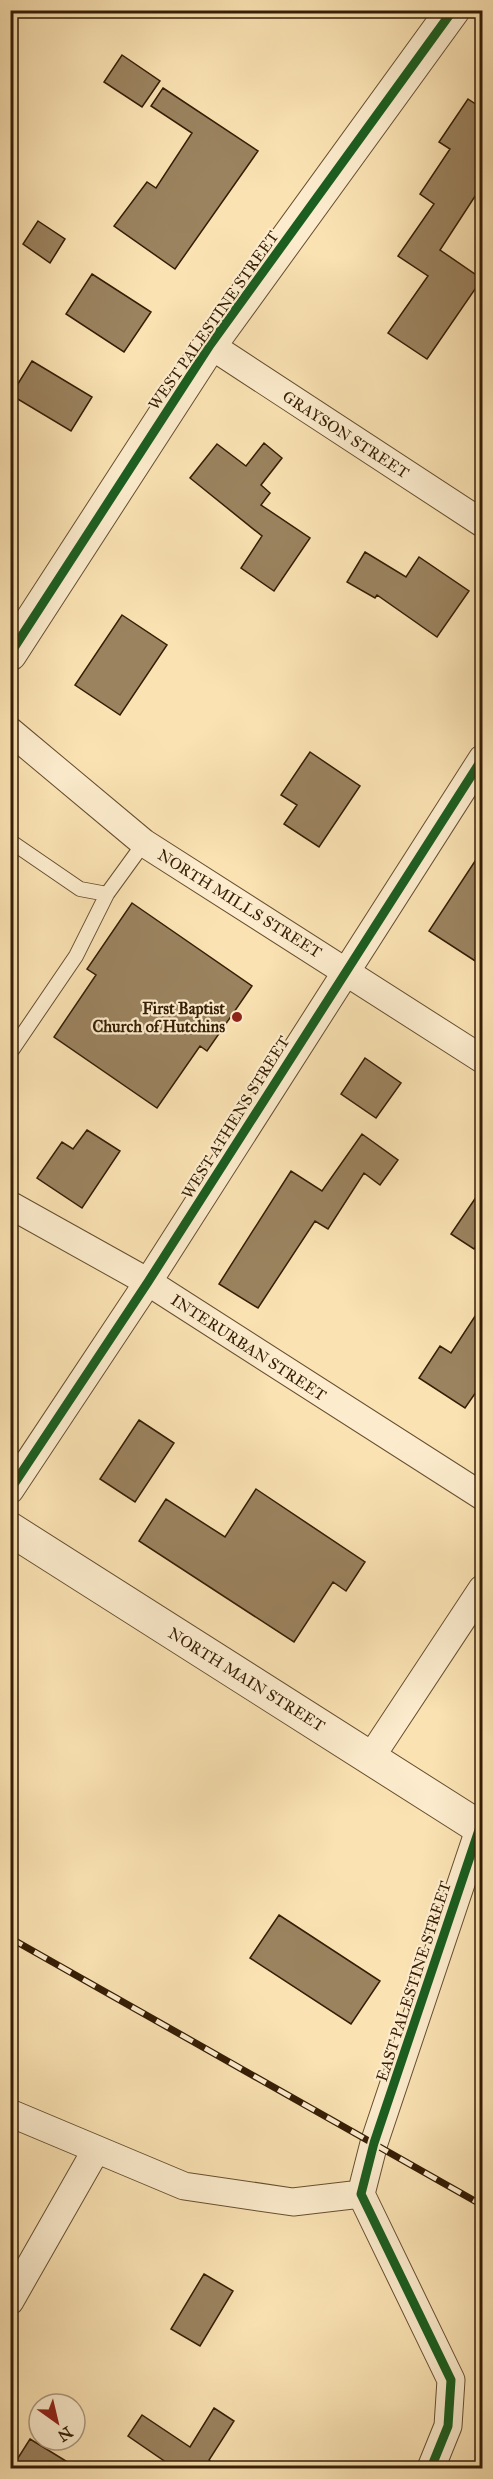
<svg xmlns="http://www.w3.org/2000/svg" width="493" height="2479" viewBox="0 0 493 2479" font-family="'IM FELL Great Primer',serif">
<style>
.building{fill:#9b835f;stroke:#351d05;stroke-width:1.5}
.lines{fill:none;stroke-linecap:round;stroke-linejoin:round}
.service-casing{stroke:#664e30;stroke-width:16}
.minor-casing{stroke:#664e30;stroke-width:29}
.tertiary-casing{stroke:#664e30;stroke-width:35}
.service{stroke:#fceccd;stroke-width:14}
.minor{stroke:#fceccd;stroke-width:27}
.tertiary{stroke:#fceccd;stroke-width:33}
.rail-casing{stroke:#351d05;stroke-width:7}
.rail{stroke:#fceccd;stroke-width:4.5;stroke-dasharray:14;stroke-linecap:butt}
.cycleway-casing{stroke:#fceccd;stroke-width:13}
.cycleway{stroke:#1b5e20;stroke-width:9}
.poi-dot{fill:#8f2418;stroke:#fceccd;stroke-width:2}
.labels{text-anchor:middle;stroke-width:4.5;stroke-linejoin:round;paint-order:stroke}
.street-label{font-size:16px;fill:#351d05;stroke:#fceccd}
.poi-label{font-size:16px;font-weight:bold;fill:#351d05;stroke:#fceccd;text-anchor:end}
</style>
<rect width="100%" height="100%" fill="#fae2b2"/>
<filter id="stains"><feTurbulence type="fractalNoise" baseFrequency=".00333" numOctaves="4"/><feColorMatrix values="0 0 0 0 .2 0 0 0 0 .09 0 0 0 0 .02 0 0 0 .5 -.17"/></filter>
<radialGradient id="worn" r=".72"><stop offset=".6" stop-color="#630" stop-opacity="0"/><stop offset="1" stop-color="#630" stop-opacity=".3"/></radialGradient>
<path class="building" d="M 122,55 L 160,81 L 142,107 L 104,82 Z
M 163,88 L 258,151 L 175,269 L 114,226 L 147,182 L 156,188 L 192,133 L 151,106 Z
M 468,99 L 483,109 L 483,184 L 440,250 L 482,279 L 427,359 L 388,333 L 428,276 L 398,256 L 434,204 L 420,194 L 450,149 L 439,142 Z
M 38,221 L 65,239 L 50,263 L 23,244 Z
M 92,274 L 151,312 L 124,352 L 66,314 Z
M 32,361 L 92,397 L 71,431 L 11,395 Z
M 264,443 L 282,458 L 261,485 L 270,493 L 261,505 L 310,538 L 274,591 L 241,568 L 262,536 L 190,478 L 217,444 L 246,466 Z
M 365,552 L 406,577 L 419,557 L 469,591 L 437,637 L 377,595 L 375,598 L 347,582 Z
M 122,615 L 167,645 L 120,715 L 75,685 Z
M 310,752 L 360,786 L 319,847 L 284,824 L 297,805 L 281,795 Z
M 483,849 L 483,966 L 429,931 Z
M 132,903 L 252,986 L 207,1051 L 200,1046 L 157,1108 L 54,1037 L 96,975 L 87,969 Z
M 365,1058 L 401,1083 L 376,1118 L 341,1094 Z
M 87,1130 L 120,1151 L 82,1208 L 37,1178 L 62,1142 L 73,1149 Z
M 362,1134 L 398,1160 L 380,1185 L 364,1173 L 328,1229 L 315,1221 L 258,1308 L 219,1284 L 291,1171 L 322,1191 Z
M 483,1187 L 483,1237 L 474,1249 L 451,1234 Z
M 483,1304 L 483,1382 L 465,1408 L 419,1378 L 440,1346 L 451,1353 Z
M 139,1420 L 174,1443 L 135,1502 L 100,1479 Z
M 256,1489 L 365,1562 L 346,1591 L 333,1582 L 294,1642 L 139,1541 L 166,1499 L 225,1537 Z
M 279,1915 L 380,1981 L 351,2024 L 250,1958 Z
M 204,2274 L 233,2291 L 200,2346 L 171,2329 Z
M 214,2408 L 234,2421 L 209,2460 L 221,2469 L 176,2469 L 128,2436 L 142,2415 L 190,2447 Z
M 30,2439 L 79,2469 L 11,2469 Z"/>
<g class="lines">
<g class="service-casing">
<path id="service" d="M 10,841 L 80,889 L 107,894 L 144,843
M 10,1053 L 76,956 L 107,894"/>
</g>
<g class="minor-casing">
<path id="minor" d="M 210,345 L 482,523
M 10,731 L 144,843 L 482,1059
M 10,1205 L 148,1282 L 482,1496
M 10,1490 L 148,1282 L 482,759
M 371,1757 L 482,1589
M 10,2113 L 184,2186 L 293,2202 L 361,2194
M 10,2301 L 96,2150
M 431,2468 L 448,2426 L 451,2380 L 361,2194 L 374,2143 L 480,1827"/>
</g>
<g class="tertiary-casing">
<path id="tertiary" d="M 10,654 L 210,345 L 453,10
M 10,1529 L 482,1829"/>
</g>
<use href="#service" class="service"/>
<use href="#minor" class="minor"/>
<use href="#tertiary" class="tertiary"/>
<g class="rail-casing">
<path id="rail" d="M 10,1938 L 482,2205"/>
</g>
<use href="#rail" class="rail"/>
<g class="cycleway-casing">
<path id="cycleway" d="M 10,654 L 210,345 L 453,10
M 10,1490 L 148,1282 L 482,759
M 431,2468 L 448,2426 L 451,2380 L 361,2194 L 374,2143 L 480,1827"/>
</g>
<use href="#cycleway" class="cycleway"/>
</g>
<circle class="poi-dot" cx="237" cy="1017" r="6"/>
<g class="labels">
<g class="street-label">
<text transform="translate(213 320) rotate(-55)" y="6">WEST PALESTINE STREET</text>
<text transform="translate(346 434) rotate(33)" y="6">GRAYSON STREET</text>
<text transform="translate(240 903) rotate(32)" y="6">NORTH MILLS STREET</text>
<text transform="translate(235 1117) rotate(-58)" y="6">WEST ATHENS STREET</text>
<text transform="translate(249 1347) rotate(33)" y="6">INTERURBAN STREET</text>
<text transform="translate(247 1679) rotate(32)" y="6">NORTH MAIN STREET</text>
<text transform="translate(413 1981) rotate(-72)" y="6">EAST PALESTINE STREET</text>
</g>
<g class="poi-label">
<text x="225" y="1014">First Baptist<tspan x="225" dy="18">Church of Hutchins</tspan></text>
</g>
</g>
<rect width="493" height="2479" fill="none" stroke="#fae2b2" stroke-width="36"/>
<rect x="12" y="12" width="469" height="2455" fill="none" stroke="#351d05" stroke-width="3"/>
<rect x="18" y="18" width="457" height="2443" fill="none" stroke="#351d05" stroke-width="1.5"/>
<g transform="translate(57 2422) rotate(146)"><circle r="28" fill="#fceccd" stroke="#ac997d" stroke-width="1.5"/>
<path d="M0-4.5L10 22L0 15L-10 22Z" fill="#8f2418"/>
<text y="-9" font-size="16" font-weight="bold" text-anchor="middle" fill="#351d05">N</text>
</g>
<rect width="100%" height="100%" filter="url(#stains)"/>
<rect width="100%" height="100%" fill="url(#worn)"/>
</svg>
